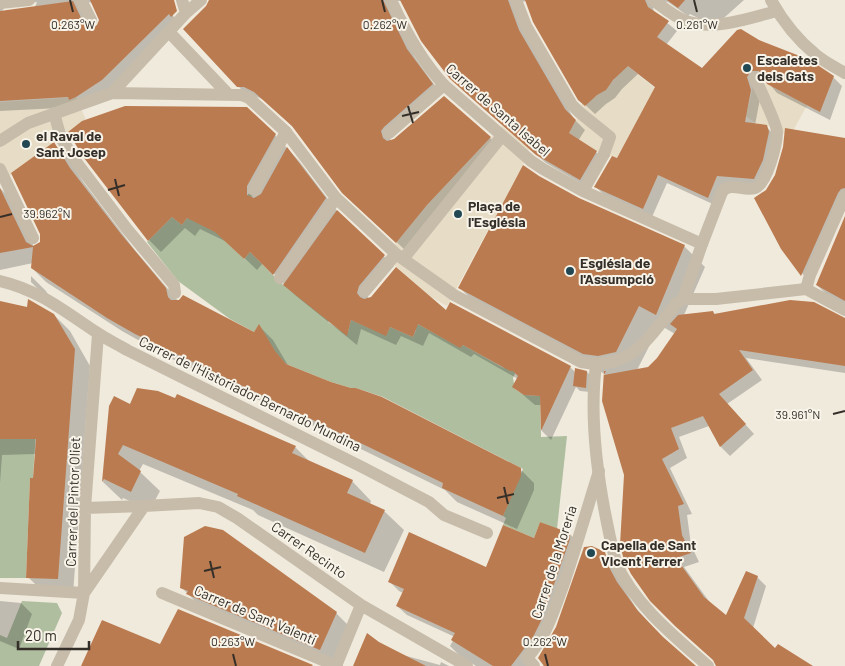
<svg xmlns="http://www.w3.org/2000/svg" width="845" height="666" viewBox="0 0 845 666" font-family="Barlow,sans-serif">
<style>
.green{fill:#afbe9f}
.plaza{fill:#e7ddc6}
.shadow{fill:#0003;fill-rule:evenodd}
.building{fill:#bb7b50}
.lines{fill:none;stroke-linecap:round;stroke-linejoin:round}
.pedestrian{stroke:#c7bcaa;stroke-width:12}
.minor{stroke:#c7bcaa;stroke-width:12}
.ticks{fill:none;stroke:#352f29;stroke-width:2}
.poi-dot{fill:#224853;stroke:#f8f4e9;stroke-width:2}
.labels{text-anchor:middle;stroke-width:4;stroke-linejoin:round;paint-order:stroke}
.poi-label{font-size:14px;font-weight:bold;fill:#352f29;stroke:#f8f4e9;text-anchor:start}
.street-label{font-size:14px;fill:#352f29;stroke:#f8f4e9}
.ticks-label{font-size:12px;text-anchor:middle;fill:#352f29;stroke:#f8f4e9;stroke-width:4;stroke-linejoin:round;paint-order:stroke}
</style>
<rect width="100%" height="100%" fill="#f0eadd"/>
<path class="green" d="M 252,190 L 255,192 L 221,237 L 244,259 L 250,252 L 282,284 L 330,319 L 328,322 L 341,331 L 348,332 L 351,320 L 386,335 L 390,327 L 413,337 L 416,330 L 399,323 L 414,322 L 460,347 L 463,345 L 502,367 L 516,371 L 513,378 L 515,389 L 524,395 L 540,396 L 541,437 L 567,436 L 557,529 L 540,522 L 534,538 L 503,525 L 506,518 L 503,516 L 523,469 L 383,397 L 356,388 L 351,388 L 331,382 L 286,364 L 275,352 L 259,325 L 254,332 L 230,319 L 178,281 L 147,242 L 172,217 L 182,225 L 187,218 L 220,227 Z
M 36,429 L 33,478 L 30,478 L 26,578 L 0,578 L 0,439 L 15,439 Z
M 22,601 L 57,603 L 62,613 L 39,666 L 0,666 L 0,635 L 7,638 Z"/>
<path class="plaza" d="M 625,64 L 656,89 L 644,108 L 617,158 L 600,153 L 569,133 L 577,119 L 580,105 L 597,95 L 613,81 Z
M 755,78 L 791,97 L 810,100 L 794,129 L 788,136 L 769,126 L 755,123 L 746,116 Z
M 76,97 L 86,120 L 0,183 L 0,102 Z
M 502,126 L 529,149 L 521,169 L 447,306 L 431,297 L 385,257 L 427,205 Z"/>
<path class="shadow" d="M 0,0 L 166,0 L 167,7 L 179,24 L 113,90 L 79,107 L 0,111 ZM 37,2 L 35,7 L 1,12 L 6,6 ZM 88,2 L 93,3 L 100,16 L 99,25 L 90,28 L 83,15 Z
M 210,0 L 744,0 L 716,25 L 710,24 L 690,14 L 688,16 L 668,2 L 658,1 L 653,8 L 654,12 L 677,31 L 666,45 L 703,70 L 759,41 L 833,77 L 842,86 L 830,120 L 777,93 L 766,80 L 760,79 L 760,99 L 755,125 L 766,126 L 775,136 L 763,187 L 726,184 L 717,206 L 667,183 L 652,217 L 605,196 L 596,187 L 618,159 L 656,88 L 638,74 L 622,89 L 615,98 L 606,104 L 595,114 L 579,99 L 526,1 L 519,3 L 528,40 L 574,119 L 585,130 L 578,141 L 596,152 L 605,161 L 589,188 L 546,163 L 460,88 L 402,1 L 397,1 L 398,25 L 416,59 L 441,94 L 392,136 L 389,142 L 490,138 L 499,146 L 406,251 L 353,201 L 294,128 L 265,100 L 254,96 L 247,95 L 238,86 L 207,10 Z
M 275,135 L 299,161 L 337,211 L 394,266 L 368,296 L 368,299 L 446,312 L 570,367 L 576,373 L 587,372 L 592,377 L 591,392 L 580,391 L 576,387 L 551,440 L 542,431 L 541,405 L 535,405 L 514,387 L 518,379 L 474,354 L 471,357 L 429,333 L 423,346 L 401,336 L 396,345 L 361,329 L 357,345 L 295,295 L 263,263 L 257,270 L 229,243 L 200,229 L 195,236 L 185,228 L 161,252 L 149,240 L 85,158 Z
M 845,139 L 845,205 L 811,284 L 782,249 Z
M 54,144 L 68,158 L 84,183 L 134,249 L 178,301 L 255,333 L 259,326 L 273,340 L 289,367 L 520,469 L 534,483 L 534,490 L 517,529 L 457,502 L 445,490 L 324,431 L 172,359 L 122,331 L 46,282 L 32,268 L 33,263 L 0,270 L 0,188 L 12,200 L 34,247 L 41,243 Z
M 538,177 L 579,199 L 685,247 L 705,267 L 684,315 L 713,312 L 716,315 L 845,319 L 845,373 L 746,358 L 762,380 L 727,404 L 754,434 L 730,456 L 721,447 L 709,426 L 679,437 L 687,458 L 670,468 L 692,514 L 687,515 L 691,545 L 699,562 L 684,567 L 711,604 L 726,617 L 757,577 L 766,586 L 753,628 L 776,650 L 796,657 L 717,666 L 625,475 L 603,401 L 605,374 L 480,308 L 459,287 ZM 660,325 L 675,334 L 657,359 L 649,368 L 637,370 Z
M 845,220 L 845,304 L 826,294 L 817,285 Z
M 31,276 L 46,291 L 51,300 L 47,298 L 31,282 Z
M 0,302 L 54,315 L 70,331 L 90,366 L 73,594 L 44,593 L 28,577 L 36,454 L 2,455 L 0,483 Z
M 110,406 L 130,406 L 295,447 L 311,463 L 352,481 L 371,501 L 370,504 L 384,511 L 404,530 L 384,572 L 258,515 L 253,510 L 143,464 L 139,471 L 160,491 L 150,510 L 123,498 L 122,500 L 103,482 Z
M 570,534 L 579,544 L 528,666 L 476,666 L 459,655 L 450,646 L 455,637 L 407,615 L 397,606 L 403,593 L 399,591 L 390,582 L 487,569 L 535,540 Z
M 604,553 L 614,563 L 617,577 L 636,608 L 656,631 L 694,666 L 543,666 Z
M 181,587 L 336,613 L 349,626 L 332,662 L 200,606 Z
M 0,601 L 21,603 L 32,614 L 19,649 L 0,641 Z
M 379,643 L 399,654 L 440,665 L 441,662 L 449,666 L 354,666 Z"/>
<path class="building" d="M 90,0 L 174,0 L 177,11 L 171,17 L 169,14 L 102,80 L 76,97 L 69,100 L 68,97 L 0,101 L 0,11 L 73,1 L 84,24 L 91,28 L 97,25 L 99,20 Z
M 209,0 L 383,0 L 407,49 L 433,84 L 384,127 L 381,131 L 383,138 L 387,141 L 394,139 L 444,96 L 491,137 L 427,205 L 396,243 L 342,193 L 292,126 L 254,92 L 244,87 L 237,87 L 183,29 L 206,6 Z
M 400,0 L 508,0 L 519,30 L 565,109 L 576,120 L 569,133 L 597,151 L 580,180 L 536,155 L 450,79 L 421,41 Z
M 525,0 L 645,0 L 648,7 L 669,21 L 657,37 L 702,68 L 737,30 L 741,29 L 759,40 L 810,60 L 834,76 L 820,112 L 767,84 L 759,71 L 751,71 L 747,77 L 751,90 L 745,122 L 767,125 L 769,132 L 763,160 L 754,179 L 717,176 L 708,198 L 658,175 L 643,209 L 594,187 L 612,156 L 617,158 L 655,87 L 628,66 L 613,80 L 606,90 L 597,95 L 585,106 L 578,100 L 533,22 Z
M 667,0 L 685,0 L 678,8 Z
M 125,106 L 247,107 L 276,134 L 247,186 L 247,195 L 254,198 L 261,194 L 287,147 L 326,198 L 273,275 L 250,252 L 244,259 L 215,232 L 187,218 L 182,225 L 172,217 L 148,241 L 84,158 L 68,132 L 82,121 Z
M 785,128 L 845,138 L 845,188 L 841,189 L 838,193 L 801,276 L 781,249 L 754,198 L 766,190 L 775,175 L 783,147 Z
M 54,142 L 70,168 L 121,234 L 166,288 L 168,297 L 171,300 L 179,300 L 183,295 L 254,332 L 259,324 L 275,351 L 286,364 L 331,382 L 351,388 L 356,388 L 382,397 L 521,468 L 521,476 L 503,516 L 442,488 L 443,483 L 135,334 L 107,318 L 31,268 L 33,247 L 0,253 L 0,188 L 26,242 L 33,246 L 40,242 L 40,234 L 11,173 Z
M 523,165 L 539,176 L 579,198 L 685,245 L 656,315 L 639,306 L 616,352 L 598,356 L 583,354 L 458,288 Z
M 337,210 L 385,255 L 359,286 L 357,293 L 360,297 L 364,299 L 371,297 L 396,267 L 446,310 L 450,302 L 571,366 L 541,431 L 540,396 L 524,395 L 512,387 L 518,376 L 513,371 L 510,371 L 463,345 L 460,348 L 418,324 L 413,337 L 390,327 L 386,336 L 351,320 L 347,336 L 283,285 Z
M 845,216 L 845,301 L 816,285 Z
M 28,299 L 54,314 L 75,349 L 58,579 L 26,578 L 30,478 L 33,478 L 36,439 L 0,439 L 0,301 L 27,307 Z
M 790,300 L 814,302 L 845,318 L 845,366 L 739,350 L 753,370 L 719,394 L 746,424 L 720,447 L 703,416 L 671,428 L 679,449 L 662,459 L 684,504 L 678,506 L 682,535 L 691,553 L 676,558 L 704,597 L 726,615 L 746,571 L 758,576 L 744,618 L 775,648 L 778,644 L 813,666 L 716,666 L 713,660 L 675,626 L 650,601 L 631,574 L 624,560 L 620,545 L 624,475 L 602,401 L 604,371 L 606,371 L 604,375 L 648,367 L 657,358 L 677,329 L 670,324 L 678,315 L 713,311 L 714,314 Z
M 575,368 L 587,371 L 586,388 L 573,386 Z
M 137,388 L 158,391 L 175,398 L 177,394 L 296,446 L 292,453 L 353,480 L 347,493 L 385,510 L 365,553 L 237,496 L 238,494 L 123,445 L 118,454 L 141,471 L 131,492 L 104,479 L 102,482 L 109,406 L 114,396 L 130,404 Z
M 540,522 L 570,533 L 570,539 L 541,621 L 533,637 L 511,666 L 493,666 L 451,640 L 455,633 L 396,606 L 404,589 L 388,582 L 409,532 L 486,567 L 503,525 L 534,538 Z
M 205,526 L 223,530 L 337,612 L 320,650 L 186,594 L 188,591 L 180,588 L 184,537 Z
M 592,546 L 605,552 L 609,567 L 617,582 L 638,611 L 663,637 L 696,666 L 544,666 L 538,658 L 556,627 L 584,547 Z
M 178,609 L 313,665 L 312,666 L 81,666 L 102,620 L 160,644 Z
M 367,633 L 379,642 L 426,666 L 353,666 Z"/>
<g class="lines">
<path class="pedestrian" d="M 516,0 L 526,26 L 572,105 L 579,112 L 610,137 L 604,154
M 54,113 L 61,138 L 77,163 L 127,229 L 174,285 L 175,293
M 389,133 L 444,85
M 0,169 L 33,238
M 254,190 L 286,132
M 702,244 L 722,192 C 731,181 743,192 755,188 C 767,184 777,144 777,132 C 777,124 759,87 755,78
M 280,278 L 336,198
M 365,291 L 396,254
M 596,365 C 588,427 601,502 616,563 C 634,604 675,637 708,666"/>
<path class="minor" d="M 81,0 L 91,20
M 182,0 L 186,13
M 391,0 C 405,31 421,60 444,85 L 531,161 L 543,169 L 583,191 L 702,244 L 683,299
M 653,0 C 663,7 674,17 686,21 C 714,31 750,18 777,11
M 771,0 C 782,20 798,40 815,54 C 824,62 835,67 845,73
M 0,3 L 29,0
M 169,32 L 228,94
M 112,93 L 186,13 L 201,0
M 0,141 L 28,123 L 112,93 L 241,95 L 249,98 L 286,132 L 336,198 L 396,254 L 454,295 L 581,362 C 631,372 649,337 677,303 L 683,299 L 716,299 L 806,289
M 583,191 L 604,154
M 403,259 L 502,136
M 0,281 C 39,290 64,311 96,332 C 106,339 117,344 127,350 L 362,467 L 429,502 L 444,515 L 487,533
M 806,289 L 810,275 L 845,196
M 806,289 L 845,310
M 85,508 L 144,506
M 0,588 L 84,593
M 84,593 L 144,506 L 199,503 L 218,507 L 237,518 L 361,605 L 467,666
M 162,593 L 337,666
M 57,666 L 79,620 L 84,593 L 85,508 L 98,334
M 336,666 L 361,605
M 534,666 L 527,658 C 547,635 552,615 563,586 C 576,548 587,509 599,471"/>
</g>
<path class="ticks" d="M 70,0 L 73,12M 382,0 L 385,12M 694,0 L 697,12M 408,106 L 413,123M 402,116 L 419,112M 115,179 L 119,196M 108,190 L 125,185M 0,217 L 12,214M 833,414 L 845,411M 504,487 L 508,504M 497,498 L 514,494M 210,561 L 214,578M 204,571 L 221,567M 233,654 L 236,666M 545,654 L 548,666"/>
<g class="poi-dot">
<circle cx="747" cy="68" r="5"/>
<circle cx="26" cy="144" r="5"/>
<circle cx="458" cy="214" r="5"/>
<circle cx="570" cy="271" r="5"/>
<circle cx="591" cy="553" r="5"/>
</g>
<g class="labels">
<g class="poi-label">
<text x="757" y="65">Escaletes<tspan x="757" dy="16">dels Gats</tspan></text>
<text x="36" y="141">el Raval de<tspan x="36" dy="16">Sant Josep</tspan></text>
<text x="468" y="211">Plaça de<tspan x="468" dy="16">l'Església</tspan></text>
<text x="580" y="268">Església de<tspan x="580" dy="16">l'Assumpció</tspan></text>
<text x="601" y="550">Capella de Sant<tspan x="601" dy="16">Vicent Ferrer</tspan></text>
</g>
<g class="street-label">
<text transform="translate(498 110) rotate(41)" y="5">Carrer de Santa Isabel</text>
<text transform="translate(250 394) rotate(26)" y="5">Carrer de l'Historiador Bernardo Mundina</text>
<text transform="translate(73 502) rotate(-88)" y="5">Carrer del Pintor Oliet</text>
<text transform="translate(309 550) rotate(35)" y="5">Carrer Recinto</text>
<text transform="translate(554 562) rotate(-72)" y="5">Carrer de la Moreria</text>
<text transform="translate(255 615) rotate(23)" y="5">Carrer de Sant Valentí</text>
</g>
</g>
<g class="ticks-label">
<text x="73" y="29">0.263°W</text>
<text x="385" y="29">0.262°W</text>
<text x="697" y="29">0.261°W</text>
<text x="47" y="218">39.962°N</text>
<text x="798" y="419">39.961°N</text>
<text x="233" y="646">0.263°W</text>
<text x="545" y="646">0.262°W</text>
</g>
<path d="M18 641v8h71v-8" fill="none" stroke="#352f29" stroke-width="2.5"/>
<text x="25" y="641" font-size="15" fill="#352f29" stroke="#f8f4e9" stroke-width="4" paint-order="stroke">20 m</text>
</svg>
